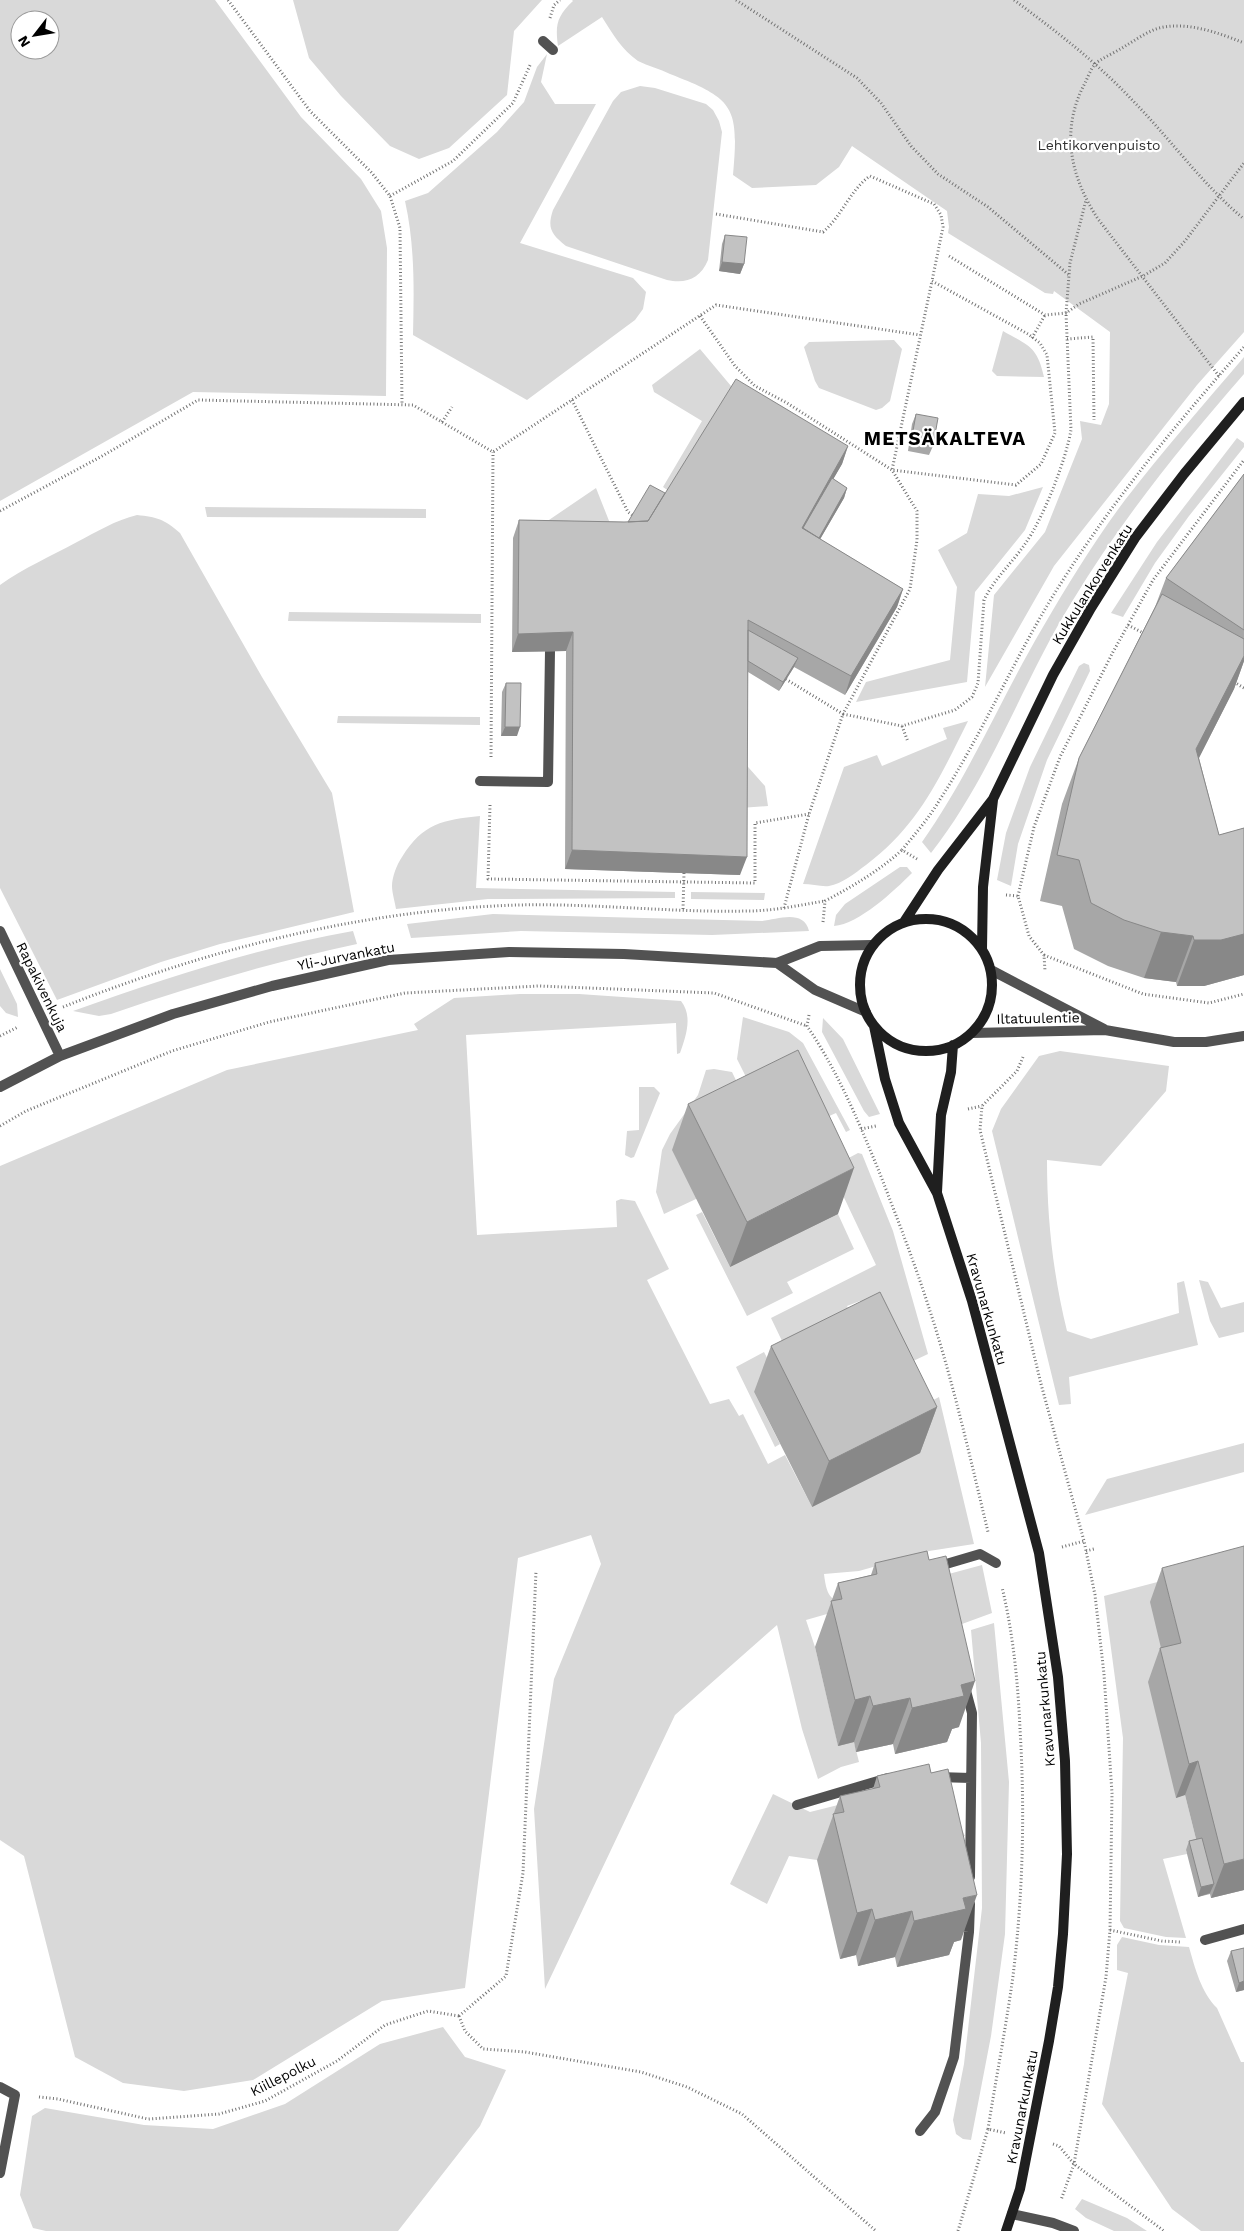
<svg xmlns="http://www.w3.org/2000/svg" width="1244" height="2231" viewBox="0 0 1244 2231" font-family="'Work Sans',sans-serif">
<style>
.green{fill:#d9d9d9;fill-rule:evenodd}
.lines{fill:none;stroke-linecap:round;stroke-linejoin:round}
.path{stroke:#747474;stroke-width:3;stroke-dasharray:1 2.5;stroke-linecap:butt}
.lane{stroke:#525252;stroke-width:10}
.street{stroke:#525252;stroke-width:10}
.secondary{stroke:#1f1f1f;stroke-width:10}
.wall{fill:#a7a7a7}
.shaded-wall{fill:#888}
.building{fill:#c2c2c2;stroke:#888}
.labels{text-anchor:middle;stroke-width:4.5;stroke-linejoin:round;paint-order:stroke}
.park-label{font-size:14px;fill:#303030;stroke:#fff}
.street-label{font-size:14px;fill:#000;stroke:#fff}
.district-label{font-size:19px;font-weight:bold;letter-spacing:1px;fill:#000;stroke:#fff}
</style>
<rect width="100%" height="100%" fill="#fff"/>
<path class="green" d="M 0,0 L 215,0 L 301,117 L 361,179 L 381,211 L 387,248 L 386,396 L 193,392 L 0,501 ZM 20,20 L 50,20 L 50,50 L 20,50 Z
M 293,0 L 542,0 L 514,31 L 507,95 L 449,148 L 419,159 L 390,146 L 341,96 L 309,58 Z
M 572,0 L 1244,0 L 1244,332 L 1197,385 L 1054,566 L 985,687 L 994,595 L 1045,532 L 1082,439 L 1080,421 L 1101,425 L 1109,404 L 1110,332 L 1054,291 L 1053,294 L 1045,293 L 948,233 L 949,227 L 947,211 L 852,146 L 839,167 L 816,185 L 752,188 L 733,175 C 739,107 735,99 670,74 C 660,69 648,66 638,61 C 622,50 612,33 602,17 L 558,46 C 555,25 557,16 573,1 Z
M 547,54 L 541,82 L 555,104 L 596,104 L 520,243 L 633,278 L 646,292 L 643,309 L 635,320 L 527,400 L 413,335 C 414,290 415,246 405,201 L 428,193 L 497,132 L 524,102 L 537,67 Z
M 640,86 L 655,88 L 706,104 L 713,110 L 719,121 L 722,132 L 708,260 C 700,279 686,284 667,280 L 566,246 C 551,234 547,228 553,210 L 613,101 L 621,92 Z
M 1003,331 C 1029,346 1037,346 1044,377 L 997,376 L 992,371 Z
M 894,340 L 902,349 L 890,401 L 882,408 L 876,410 L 819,388 L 815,381 L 804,347 L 809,342 Z
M 700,349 L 731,386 L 844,454 L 670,492 L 663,487 L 702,421 L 654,392 L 652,385 Z
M 1244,357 L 1244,374 C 1182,445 1122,519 1073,600 C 1022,682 991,777 931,853 L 922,842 C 970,774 1001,698 1043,627 C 1068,584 1095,540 1125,500 C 1163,451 1204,404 1244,357 Z
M 1237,438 L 1244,443 L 1244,447 L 1189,516 L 1155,563 L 1123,617 L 1111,613 L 1157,542 Z
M 1043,487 L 1025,530 L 975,592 L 967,682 L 856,702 L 866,682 L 950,660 L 957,587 L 938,550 L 967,533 L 978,494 L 1009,496 Z
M 596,488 L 617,541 L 521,539 Z
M 205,507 L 426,509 L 426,518 L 207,517 Z
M 137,515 C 157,517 164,519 180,533 L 262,677 L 332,793 L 354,912 L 220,944 L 161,962 L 57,1000 L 0,888 L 0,585 C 24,568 51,556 77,542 C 96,532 116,520 137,515 Z
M 289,612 L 481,614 L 481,623 L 288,621 Z
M 1084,663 L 1089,665 L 1090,671 L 1047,760 L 1018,844 L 1011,886 L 997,880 L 1006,833 L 1030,767 L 1079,666 Z
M 338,716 L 480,717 L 480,725 L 337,723 Z
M 968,721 C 939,779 919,825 866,865 C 855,873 842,884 829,886 C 822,887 811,884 803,884 L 844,767 L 877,755 L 882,766 L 947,739 L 943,728 Z
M 741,759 L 765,786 L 768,806 L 740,808 Z
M 480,816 L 476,888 L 675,892 L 675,898 L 488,899 L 396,909 C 395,902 392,893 392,886 C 392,877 397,864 402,857 C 423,823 443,820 480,816 Z
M 900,867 L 907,867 L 912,873 C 894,891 859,924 834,926 L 836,915 L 845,904 Z
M 691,892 L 765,893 L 764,900 L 691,899 Z
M 493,914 L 762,921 C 778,919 804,909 809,931 L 712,935 L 521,931 L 411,938 L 407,924 Z
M 353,931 L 357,944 C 273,962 192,986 111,1014 L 99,1016 L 73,1011 C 165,978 257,948 353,931 Z
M 0,969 L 17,1004 L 18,1017 L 6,1013 L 0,1006 Z
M 520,994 L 579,994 L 681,1001 C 693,1016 686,1036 680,1053 L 677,1054 L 676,1023 L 466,1035 L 477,1235 L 617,1227 L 616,1201 L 621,1199 L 635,1201 L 669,1269 L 647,1280 L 710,1404 L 729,1399 L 739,1416 L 743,1414 L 768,1464 L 785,1455 L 812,1507 L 903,1416 L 939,1397 L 974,1544 L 929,1551 L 859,1571 L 824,1574 C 827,1599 831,1601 855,1606 L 806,1620 L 815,1647 L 838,1745 L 854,1742 L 859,1762 L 841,1767 L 818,1779 L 802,1729 L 777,1625 L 675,1715 L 545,1989 L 534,1809 L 554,1679 L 601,1564 L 591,1535 L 518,1558 L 465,1988 L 382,2001 L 253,2080 L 184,2091 L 123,2083 L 75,2057 L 24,1856 L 0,1840 L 0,1166 L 227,1070 L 418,1030 L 414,1024 L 454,998 Z
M 743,1017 L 789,1032 L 803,1043 L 850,1130 L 846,1132 L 836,1113 L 809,1125 L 750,1085 L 737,1059 Z
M 823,1018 L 843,1039 L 880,1114 L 869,1117 L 864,1111 L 822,1032 Z
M 1060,1051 L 1169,1066 L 1166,1091 L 1101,1166 L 1047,1160 C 1047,1219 1053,1274 1067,1331 L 1091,1339 L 1179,1313 L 1177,1283 L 1184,1281 L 1198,1345 L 1069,1377 L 1071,1404 L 1059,1405 L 992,1131 L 1001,1109 L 1039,1056 Z
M 714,1069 L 732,1072 L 751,1111 L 696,1199 L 664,1214 L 656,1192 L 662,1150 L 670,1134 L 698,1095 L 706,1070 Z
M 639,1087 L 654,1087 L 660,1093 L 634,1157 L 631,1158 L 625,1155 L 627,1131 L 639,1130 Z
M 858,1153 L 862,1154 L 893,1231 L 928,1354 L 894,1370 L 860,1301 L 847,1306 L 863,1338 L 754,1392 L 780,1444 L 775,1447 L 736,1367 L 764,1352 L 776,1375 L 794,1366 L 771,1318 L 876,1265 L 830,1168 Z
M 702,1212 L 730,1267 L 838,1214 L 854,1249 L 787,1282 L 793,1293 L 747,1316 L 696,1215 Z
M 1199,1280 L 1208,1282 L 1221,1308 L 1244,1302 L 1244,1332 L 1219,1338 L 1210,1321 Z
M 1244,1443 L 1244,1472 L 1085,1515 L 1107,1479 Z
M 982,1565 L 992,1613 L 962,1624 L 956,1622 L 945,1575 Z
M 1169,1579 L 1169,1677 L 1176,1798 L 1185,1795 L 1198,1847 L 1186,1850 L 1187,1854 L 1163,1859 L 1186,1938 L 1166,1937 L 1124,1928 L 1120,1921 L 1123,1738 L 1104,1596 Z
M 994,1623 L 1009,1782 L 1005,1934 L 991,2036 L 971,2140 L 963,2139 L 956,2134 L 953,2120 L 964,2064 L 982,1908 L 981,1743 L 971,1630 Z
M 773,1794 L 810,1812 L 862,1799 L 945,1836 L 962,1830 L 965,1836 L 939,1845 L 823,1842 L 827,1858 L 817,1860 L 789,1856 L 767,1904 L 730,1884 Z
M 1122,1937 L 1159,1945 L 1189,1947 C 1195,1968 1201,1992 1217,2008 L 1241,2062 L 1244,2062 L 1244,2231 L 1201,2231 L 1172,2209 L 1102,2104 L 1128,1973 L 1117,1970 L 1117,1945 Z
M 443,2027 L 465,2057 L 506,2070 L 480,2126 L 398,2231 L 46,2231 L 33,2228 L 20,2195 L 32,2116 L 45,2108 L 144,2125 L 213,2129 L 285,2104 L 380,2044 Z
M 1082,2199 L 1127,2218 L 1147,2231 L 1114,2231 L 1086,2218 L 1075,2209 Z"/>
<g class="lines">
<path class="path" d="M 228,0 L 310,111 L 372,173 L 390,196 L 400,228 L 402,405
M 736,0 L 857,78 L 881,103 L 911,146 L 938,174 L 988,207 L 1069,275
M 1014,0 C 1056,31 1099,64 1135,103 C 1172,141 1203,185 1244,219
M 550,18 L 554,5 L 560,0
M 390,196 L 453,161 L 513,103 L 531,63
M 716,214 L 823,232 C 842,216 850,190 870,176 L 934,204 L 941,215 L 943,227 L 932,281
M 949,256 L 1045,315 L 1066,313 L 1079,304 L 1143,276 L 1165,263 L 1185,241 L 1244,163
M 932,281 L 1028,334 L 1040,343 L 1047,355 L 1055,433 L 1041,464 L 1016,485 L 892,470 Z
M 700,316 L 735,366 L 755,386 L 787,403 L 892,470 L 917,511 L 917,540 L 910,589 L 843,714 L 784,678
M 1032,338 L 1045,315
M 1067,339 L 1093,337 L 1094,420
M 1219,376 L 1098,219 C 1070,176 1060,130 1085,83 C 1088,77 1091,68 1096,63 C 1104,57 1114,53 1122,48 C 1134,41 1146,32 1159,28 C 1187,21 1219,33 1244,43
M 572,400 L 628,512 L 636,518
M 442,422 L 452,407
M 0,511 L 104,455 L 198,400 L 413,405 L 493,452 L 716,305 L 920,335
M 1128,625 L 1145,634
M 1234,682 L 1244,688
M 902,726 L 908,742
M 491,757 L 493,452
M 490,805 L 488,879 L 755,883 L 755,823 L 809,814
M 917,859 L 902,850 C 915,834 929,818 939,801 C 985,730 1017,651 1063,580 C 1116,496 1179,421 1244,347
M 1006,895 L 1018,896 L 1029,936 L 1044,955 L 1045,971
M 1018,896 L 1034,827 L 1060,757 L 1113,652 L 1153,580 L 1244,460
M 784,908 L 809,814 L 843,714 L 902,726 L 955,710 L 972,697 L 978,683 L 984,600 C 994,579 1012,563 1025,544 C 1043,519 1066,460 1071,430 L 1066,313 L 1070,263 L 1086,200
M 683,909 L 684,873
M 823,922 L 825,901 C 853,886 879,871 902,850
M 1044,955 L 1143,994 L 1209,1003 L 1244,994
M 63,1007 C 201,952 346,914 494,906 C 579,901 663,913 748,911 C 774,911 800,905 825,901
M 809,1015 L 807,1026 C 837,1070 858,1120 878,1169 C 896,1215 914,1261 929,1308 C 953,1381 970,1457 988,1532
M 0,1036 L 18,1027
M 1023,1057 L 1017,1071 L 982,1106 L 980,1130 L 1041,1384 L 1084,1541 L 1095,1595 L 1104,1674 L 1112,1793 L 1110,1930 L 1106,1977 L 1074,2164 L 1061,2200
M 968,1109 L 982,1106
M 0,1126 L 26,1111 L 172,1051 L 269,1022 L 405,993 L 539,986 L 714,993 L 807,1026
M 861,1129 L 876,1126
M 1062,1547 L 1084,1541
M 1086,1551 L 1094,1549
M 1110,1930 L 1162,1941 L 1181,1942
M 459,2016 L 465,2031 L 483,2049 L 525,2052 L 641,2072 L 687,2087 L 742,2114 L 876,2231
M 459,2016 L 506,1976 L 523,1873 L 536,1571
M 39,2097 L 58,2099 L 148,2119 L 219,2114 L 265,2101 L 337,2061 L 385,2025 L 428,2011 L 459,2016
M 988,2129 C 996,2078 1006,2027 1013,1976 C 1023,1894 1025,1812 1020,1729 C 1018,1682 1013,1633 1002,1587
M 1053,2144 L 1059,2146 L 1074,2164 L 1164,2231
M 958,2231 L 988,2129 L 1006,2133"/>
<path class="lane" d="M 480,781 L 548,782 L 550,651
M 936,1567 L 980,1554 L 996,1563
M 965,1687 L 972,1713 L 970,1877
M 937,1777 L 971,1778
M 797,1805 L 888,1778
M 1205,1940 L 1244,1929
M 920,2131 L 935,2112 L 954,2057 L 969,1932 L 970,1904"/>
<path class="street" d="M 543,41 L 553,50
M 0,931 L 60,1056
M 777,963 L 815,990 L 866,1012
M 991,970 L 1104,1029
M 972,1033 L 1105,1030 L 1174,1042 L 1206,1042 L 1244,1036
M 0,1087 L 60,1056 L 173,1014 L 272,986 L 388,960 L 509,952 L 624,954 L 777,963 L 820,946 L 872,945
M 0,2087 L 15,2095 L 0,2173
M 1012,2214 L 1053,2223 L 1074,2231"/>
<path class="secondary" d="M860 985a66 66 0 1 1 132 0a66 66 0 1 1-132 0Z
M 904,922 L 938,870 L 993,799 L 1053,675 L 1091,608 L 1135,538 L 1184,474 L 1244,402
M 982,949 L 983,887 L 993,800
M 874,1026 L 885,1079 L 899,1123 L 937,1193 L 972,1301 L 1039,1553 L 1058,1677 L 1065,1761 L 1067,1854 L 1063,1934 L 1058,1987 L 1049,2041 L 1020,2189 L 1006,2231
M 937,1192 L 941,1115 L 951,1072 L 953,1045"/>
</g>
<path class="wall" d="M 725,235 L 744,264 L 740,274 L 719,271 L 722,244 Z
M 916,414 L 933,446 L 929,455 L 908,451 L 912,424 Z
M 848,446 L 842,464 L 833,479 L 847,488 L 844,498 L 820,539 L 903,589 L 897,607 L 845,695 L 794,667 L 779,691 L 748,672 L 740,875 L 565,869 L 566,651 L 512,652 L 513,538 L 519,520 L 628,522 L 665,493 Z
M 1244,474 L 1244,661 L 1234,689 L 1199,758 L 1219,835 L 1244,828 L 1244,975 L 1204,986 L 1177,986 L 1176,982 L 1144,978 L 1108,966 L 1074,949 L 1062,906 L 1040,901 L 1062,804 L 1079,758 L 1155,607 L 1166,578 Z
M 506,683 L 517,736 L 501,736 L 502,692 Z
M 688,1104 L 838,1214 L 730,1267 L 672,1150 Z
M 771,1346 L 937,1407 L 920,1453 L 812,1507 L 754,1392 Z
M 875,1563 L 959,1727 L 952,1729 L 947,1742 L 895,1754 L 893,1744 L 856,1752 L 854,1742 L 838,1746 L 815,1647 L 838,1583 L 871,1575 Z
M 1162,1568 L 1244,1890 L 1211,1898 L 1210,1894 L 1198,1897 L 1186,1850 L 1189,1841 L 1196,1839 L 1185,1795 L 1176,1798 L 1148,1682 L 1160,1648 L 1161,1648 L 1150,1602 Z
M 877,1776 L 961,1940 L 954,1942 L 949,1955 L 897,1967 L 895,1957 L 858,1966 L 856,1955 L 840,1959 L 817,1860 L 840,1796 L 873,1789 Z
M 1244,1948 L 1244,1990 L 1236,1992 L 1227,1961 L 1231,1951 Z"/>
<path class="shaded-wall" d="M 722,262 L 744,264 L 740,274 L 719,271 Z
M 848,446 L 842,464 L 800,537 L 802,528 Z
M 847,488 L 844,498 L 811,555 L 814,546 Z
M 903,589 L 897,607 L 845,695 L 851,676 Z
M 573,632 L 566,651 L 512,652 L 518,634 Z
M 1244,638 L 1244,661 L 1234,689 L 1180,795 L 1196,749 L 1230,677 Z
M 798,658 L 794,667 L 779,691 L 783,682 Z
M 505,727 L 520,727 L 517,736 L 501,736 Z
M 572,850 L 747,857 L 740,875 L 565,869 Z
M 1161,932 L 1193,936 L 1176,982 L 1144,978 Z
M 1244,934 L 1244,975 L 1204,986 L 1177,986 L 1194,940 Z
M 854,1168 L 838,1214 L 730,1267 L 747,1222 Z
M 937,1407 L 920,1453 L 812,1507 L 829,1461 Z
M 975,1681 L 959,1727 L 952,1729 L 947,1742 L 895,1754 L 912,1708 L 961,1685 Z
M 870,1696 L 854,1742 L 838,1746 L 855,1700 Z
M 910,1698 L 893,1744 L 856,1752 L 873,1706 Z
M 1198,1761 L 1185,1795 L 1176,1798 L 1189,1764 Z
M 1244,1859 L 1244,1890 L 1211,1898 L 1224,1864 Z
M 1214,1884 L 1210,1893 L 1198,1897 L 1201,1887 Z
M 977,1895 L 961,1940 L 954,1942 L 949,1955 L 897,1967 L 914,1921 L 963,1898 Z
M 872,1909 L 856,1955 L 840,1959 L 857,1913 Z
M 912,1911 L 895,1957 L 858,1966 L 875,1920 Z
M 1244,1981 L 1244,1990 L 1236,1992 L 1239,1983 Z"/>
<path class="building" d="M 725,235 L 747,237 L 744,264 L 722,262 Z
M 736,379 L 848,446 L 802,528 L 903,589 L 851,676 L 748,620 L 747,857 L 572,850 L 573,632 L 518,634 L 519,520 L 624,522 L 648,521 Z
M 916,414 L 938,418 L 933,446 L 911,442 Z
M 1244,474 L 1244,630 L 1166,578 Z
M 832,478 L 847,488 L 819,538 L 803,528 Z
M 650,485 L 665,493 L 648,521 L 628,522 Z
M 1162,594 L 1244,639 L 1244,656 L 1196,749 L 1219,835 L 1244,828 L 1244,934 L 1221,940 L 1194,940 L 1193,936 L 1161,932 L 1124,920 L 1091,903 L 1079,860 L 1057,855 L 1079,758 Z
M 748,630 L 798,658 L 783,682 L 748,661 Z
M 506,683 L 521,683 L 520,727 L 505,727 Z
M 798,1050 L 854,1168 L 747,1222 L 688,1104 Z
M 880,1292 L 937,1407 L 829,1461 L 771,1346 Z
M 1244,1546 L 1244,1859 L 1224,1864 L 1198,1761 L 1189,1764 L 1160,1648 L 1181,1643 L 1162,1568 Z
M 927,1551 L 929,1560 L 946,1556 L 975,1681 L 961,1685 L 964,1696 L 912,1708 L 910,1698 L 873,1706 L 870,1696 L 855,1700 L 831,1601 L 842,1599 L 838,1583 L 877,1574 L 875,1563 Z
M 929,1764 L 931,1773 L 948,1769 L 977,1895 L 963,1898 L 966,1909 L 914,1921 L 912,1911 L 875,1920 L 872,1909 L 857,1913 L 833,1814 L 844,1812 L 840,1796 L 880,1787 L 877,1776 Z
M 1202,1838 L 1214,1884 L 1201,1887 L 1189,1841 Z
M 1244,1948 L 1244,1981 L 1239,1983 L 1231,1951 Z"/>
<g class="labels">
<g class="park-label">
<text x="1099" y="150">Lehtikorvenpuisto</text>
</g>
<g class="street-label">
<text transform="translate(1092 584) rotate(-58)" y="5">Kukkulankorvenkatu</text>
<text transform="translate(346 956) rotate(-11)" y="5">Yli-Jurvankatu</text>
<text transform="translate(42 987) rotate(64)" y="5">Rapakivenkuja</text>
<text transform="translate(1038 1018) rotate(-1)" y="5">Iltatuulentie</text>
<text transform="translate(987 1309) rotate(74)" y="5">Kravunarkunkatu</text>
<text transform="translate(1045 1709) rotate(-95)" y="5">Kravunarkunkatu</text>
<text transform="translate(283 2076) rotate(-27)" y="5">Kiillepolku</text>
<text transform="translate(1022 2107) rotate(-79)" y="5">Kravunarkunkatu</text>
</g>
<g class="district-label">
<text x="945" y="445">METSÄKALTEVA</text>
</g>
</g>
<g transform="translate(35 35) rotate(239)"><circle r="24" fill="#ffffff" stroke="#999999"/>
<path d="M0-4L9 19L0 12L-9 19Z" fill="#000000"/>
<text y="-8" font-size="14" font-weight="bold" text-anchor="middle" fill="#000000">N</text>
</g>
</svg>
